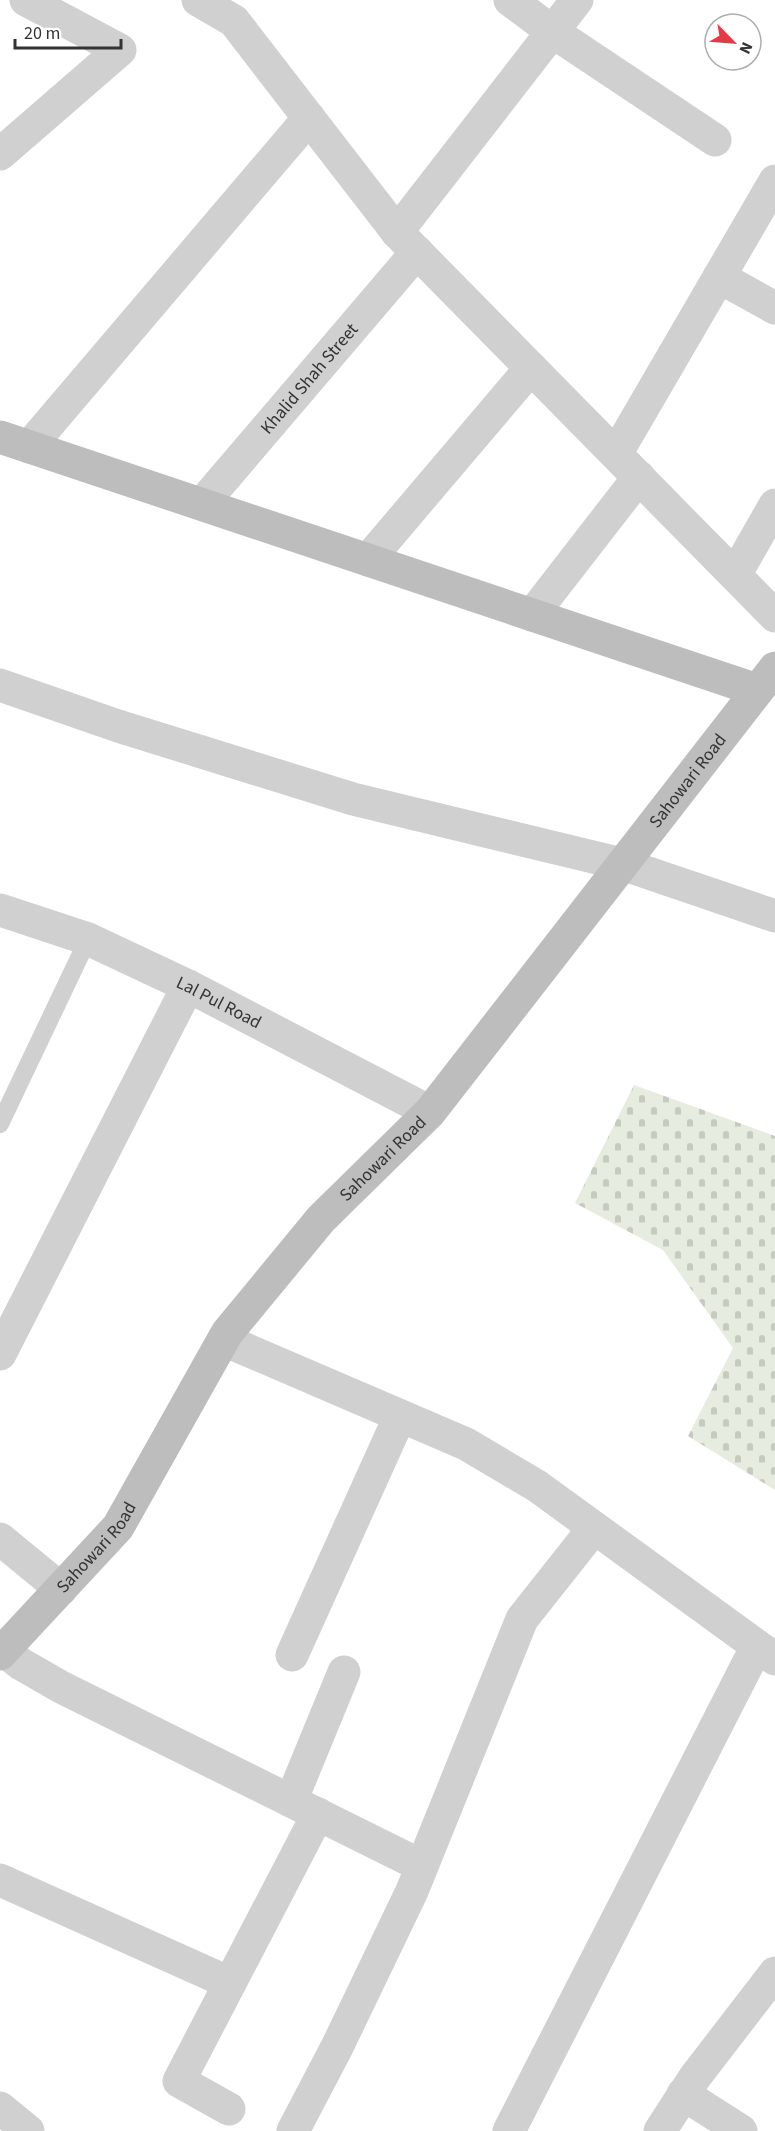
<svg xmlns="http://www.w3.org/2000/svg" width="775" height="2131" viewBox="0 0 775 2131" font-family="'Source Sans 3',sans-serif">
<style>
.cemetery{fill:url(#cemetery-stones)}
.lines{fill:none;stroke-linecap:round;stroke-linejoin:round}
.lane{stroke:#d0d0d0;stroke-width:18}
.street{stroke:#d0d0d0;stroke-width:33}
.secondary{stroke:#bdbdbd;stroke-width:33}
.labels{text-anchor:middle;stroke-width:6;stroke-linejoin:round;paint-order:stroke}
.street-label{font-size:18px;fill:#333;stroke:#fff}
</style>
<defs>
<pattern id="cemetery-stones" width="16" height="16" patternUnits="userSpaceOnUse" patternTransform="scale(1.5)"><rect width="16" height="16" fill="#e6ecdf"/><path d="M2 7V4a2 2 0 0 1 4 0v3zM10 15v-3a2 2 0 0 1 4 0v3z" fill="#c6cbc0"/></pattern>
</defs>
<rect width="100%" height="100%" fill="#fff"/>
<path class="cemetery" d="M 634,1085 L 775,1136 L 775,1490 L 688,1436 L 733,1348 L 663,1250 L 575,1203 Z"/>
<g class="lines">
<path class="lane" d="M 0,1124 L 88,939"/>
<g class="street">
<path d="M 198,0 L 234,21 L 397,232 L 775,616"/>
<path d="M 510,0 L 553,32 L 715,140"/>
<path d="M 0,154 L 120,50 L 26,0"/>
<path d="M 397,232 L 577,0"/>
<path d="M 719,277 L 775,308"/>
<path d="M 29,447 L 309,118"/>
<path d="M 616,454 L 775,181"/>
<path id="s1" d="M 202,504 L 417,252"/>
<path d="M 368,560 L 531,368"/>
<path d="M 735,575 L 775,505"/>
<path d="M 532,615 L 639,477"/>
<path d="M 0,685 L 118,726 L 353,799 L 622,864 L 775,916"/>
<path id="s2" d="M 0,910 L 88,939 L 188,986 L 430,1112"/>
<path d="M 224,1340 L 466,1444 L 537,1486 L 775,1659"/>
<path d="M 0,1354 L 188,986"/>
<path d="M 0,1539 L 61,1589"/>
<path d="M 3,1650 L 21,1664 L 61,1687 L 422,1866"/>
<path d="M 292,1655 L 400,1416"/>
<path d="M 291,1801 L 344,1672"/>
<path d="M 0,1880 L 230,1983"/>
<path d="M 683,2094 L 741,2131"/>
<path d="M 0,2108 L 28,2131"/>
<path d="M 229,2109 L 179,2081 L 318,1814"/>
<path d="M 293,2131 L 337,2047 L 412,1891 L 522,1619 L 594,1528"/>
<path d="M 509,2131 L 757,1646"/>
<path d="M 660,2131 L 695,2077 L 775,1973"/>
</g>
<g class="secondary">
<path d="M 0,437 L 757,690"/>
<path id="s3" d="M 0,1654 L 118,1527 L 227,1333 L 321,1219 L 430,1112 L 775,668"/>
</g>
</g>
<g class="labels">
<g class="street-label">
<text dy="6" stroke="none"><textPath href="#s1" startOffset="165">Khalid Shah Street</textPath></text>
<text dy="6" stroke="none"><textPath href="#s3" startOffset="1116">Sahowari Road</textPath></text>
<text dy="6" stroke="none"><textPath href="#s2" startOffset="238">Lal Pul Road</textPath></text>
<text dy="6" stroke="none"><textPath href="#s3" startOffset="630">Sahowari Road</textPath></text>
<text dy="6" stroke="none"><textPath href="#s3" startOffset="144">Sahowari Road</textPath></text>
</g>
</g>
<g transform="translate(733 42) rotate(115)"><circle r="28" fill="#ffffff" stroke="#adadad" stroke-width="1.5"/>
<path d="M0-4.5L10 22L0 15L-10 22Z" fill="#e63946"/>
<text y="-9" font-size="16" font-weight="bold" text-anchor="middle" fill="#333333">N</text>
</g>
<path d="M15 39v9h106v-9" fill="none" stroke="#333333" stroke-width="3"/>
<text x="24" y="39" font-size="18" fill="#333333" stroke="#ffffff" stroke-width="4.5" paint-order="stroke">20 m</text>
</svg>
